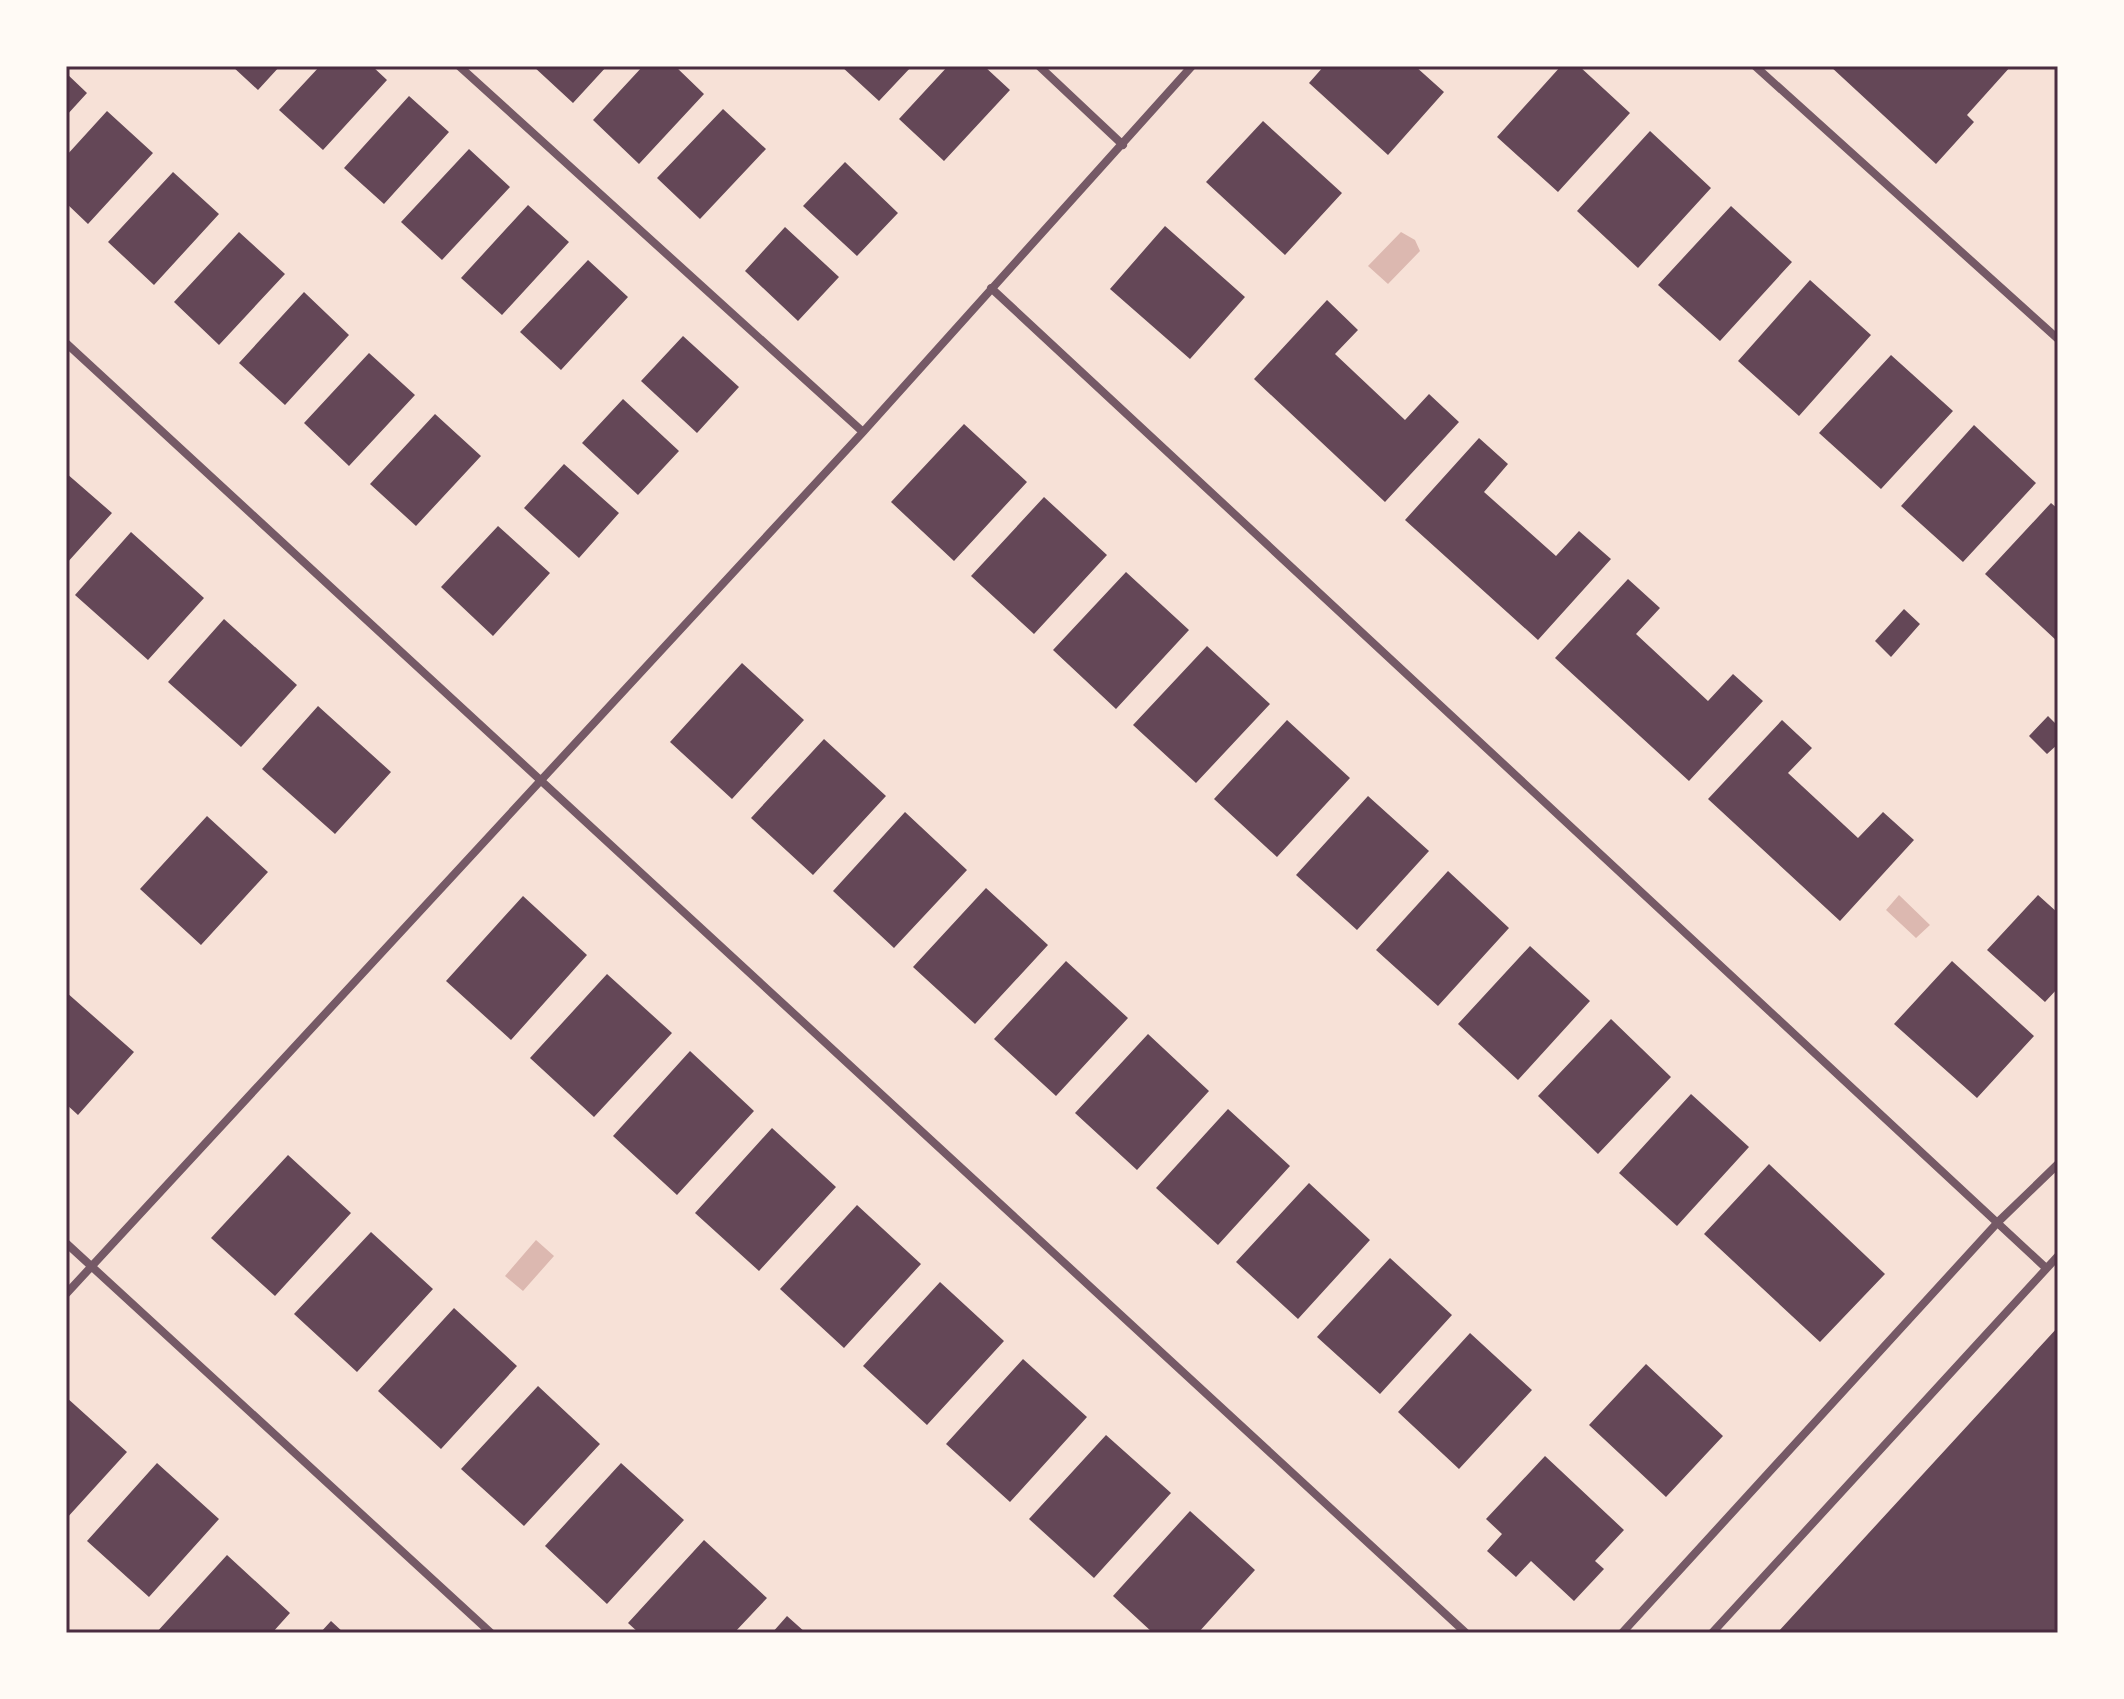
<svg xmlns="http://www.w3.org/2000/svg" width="2124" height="1699" viewBox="0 0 2124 1699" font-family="Karla,sans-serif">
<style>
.water{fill:#dcb8b0}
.building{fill:#644757}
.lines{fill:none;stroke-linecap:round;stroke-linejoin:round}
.minor{stroke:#755966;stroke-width:8}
.neatline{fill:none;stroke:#4a2c40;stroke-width:3}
</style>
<rect width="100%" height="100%" fill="#f7e1d7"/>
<path class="water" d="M 1401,232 L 1415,240 L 1420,251 L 1388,284 L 1368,266 Z
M 1899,895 L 1930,925 L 1916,938 L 1886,910 Z
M 536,1240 L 554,1256 L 523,1291 L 505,1276 Z"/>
<path class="building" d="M 232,66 L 280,66 L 258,90 Z
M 320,66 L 372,66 L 387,80 L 323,150 L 279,110 Z
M 533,66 L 607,66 L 573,103 Z
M 643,66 L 675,66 L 704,94 L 639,164 L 593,120 Z
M 841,66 L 912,66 L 879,101 Z
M 948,66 L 984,66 L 1010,90 L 944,161 L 899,119 Z
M 1324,66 L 1415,66 L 1444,92 L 1388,155 L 1309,83 Z
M 1561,66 L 1579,66 L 1630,113 L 1558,192 L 1497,137 Z
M 1830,66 L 2011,66 L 1967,115 L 1974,122 L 1936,164 Z
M 66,73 L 87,93 L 66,116 Z
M 409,96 L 449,132 L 384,204 L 344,168 Z
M 723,109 L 766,149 L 700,219 L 657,178 Z
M 107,111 L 153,153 L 88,224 L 66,203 L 66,156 Z
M 1263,121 L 1342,193 L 1285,255 L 1206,182 Z
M 1650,131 L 1711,188 L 1638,268 L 1577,211 Z
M 469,149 L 510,187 L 442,260 L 401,222 Z
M 845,162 L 898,213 L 857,256 L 803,206 Z
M 173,172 L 219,214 L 154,285 L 108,242 Z
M 528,205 L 569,242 L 502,315 L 461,278 Z
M 1731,206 L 1792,262 L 1720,341 L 1658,285 Z
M 1165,226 L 1245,297 L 1190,359 L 1110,289 Z
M 785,227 L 839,277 L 798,321 L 745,271 Z
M 239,232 L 285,274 L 219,345 L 174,302 Z
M 588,260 L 628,297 L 561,370 L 520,332 Z
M 1810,280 L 1871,335 L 1799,416 L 1738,361 Z
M 304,292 L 349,335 L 285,405 L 239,363 Z
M 1327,300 L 1358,330 L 1335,354 L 1405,420 L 1429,394 L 1459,422 L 1385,502 L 1254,379 Z
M 683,336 L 739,387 L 697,433 L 641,381 Z
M 369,353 L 415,395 L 349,466 L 304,423 Z
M 1891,355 L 1953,411 L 1881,489 L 1819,433 Z
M 623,399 L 679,451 L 638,495 L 582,443 Z
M 435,414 L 481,456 L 416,526 L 370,484 Z
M 964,424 L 1027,482 L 954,561 L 891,502 Z
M 1974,425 L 2036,483 L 1963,562 L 1901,506 Z
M 1479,438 L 1508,464 L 1484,492 L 1556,556 L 1579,531 L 1611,559 L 1538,640 L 1405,520 Z
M 564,464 L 619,513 L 579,558 L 524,508 Z
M 66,473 L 112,513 L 66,564 Z
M 1044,497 L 1107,555 L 1034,634 L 971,576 Z
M 2051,503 L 2058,509 L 2058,642 L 1985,574 Z
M 498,526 L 550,573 L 493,636 L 441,587 Z
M 131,532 L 204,598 L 148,660 L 75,595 Z
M 1126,572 L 1189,630 L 1116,709 L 1053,650 Z
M 1628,579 L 1660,608 L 1636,634 L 1708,701 L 1733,674 L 1763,701 L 1689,781 L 1555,658 Z
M 1904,609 L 1920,624 L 1891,657 L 1875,641 Z
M 224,619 L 297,685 L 241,747 L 168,682 Z
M 1207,646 L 1270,704 L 1196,783 L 1133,725 Z
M 742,663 L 804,720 L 732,799 L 670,742 Z
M 318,706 L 391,772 L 335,834 L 262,769 Z
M 2048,716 L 2058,726 L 2058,744 L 2047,754 L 2029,736 Z
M 1287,720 L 1350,778 L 1277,857 L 1214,799 Z
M 1782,720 L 1812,748 L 1788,773 L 1858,838 L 1883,812 L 1914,840 L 1840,921 L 1708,799 Z
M 824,739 L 886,796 L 813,875 L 751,818 Z
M 1368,796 L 1429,851 L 1357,930 L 1296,875 Z
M 905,812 L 967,870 L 894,948 L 833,891 Z
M 207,816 L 268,872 L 201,945 L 140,889 Z
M 1448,871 L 1509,928 L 1438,1006 L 1376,950 Z
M 986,888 L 1048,945 L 975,1024 L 913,967 Z
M 2038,895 L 2058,913 L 2058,988 L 2045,1002 L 1987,950 Z
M 523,896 L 587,955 L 511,1040 L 446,981 Z
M 1530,946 L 1590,1001 L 1518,1080 L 1458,1024 Z
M 1066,961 L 1128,1018 L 1056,1096 L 994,1039 Z
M 1952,961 L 2034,1036 L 1977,1098 L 1894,1024 Z
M 607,974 L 672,1033 L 594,1117 L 530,1058 Z
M 66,992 L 134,1052 L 78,1115 L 66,1104 Z
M 1611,1019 L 1671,1077 L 1598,1154 L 1538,1096 Z
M 1148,1034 L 1209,1091 L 1137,1170 L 1075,1113 Z
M 690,1051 L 754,1111 L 677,1195 L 613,1136 Z
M 1691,1094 L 1749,1147 L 1677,1226 L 1619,1173 Z
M 1228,1109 L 1290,1166 L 1218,1245 L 1156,1188 Z
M 772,1128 L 836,1187 L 759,1271 L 695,1213 Z
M 288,1155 L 351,1213 L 275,1296 L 211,1238 Z
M 1769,1164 L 1885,1274 L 1820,1342 L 1704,1234 Z
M 1309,1183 L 1370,1240 L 1298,1319 L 1236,1262 Z
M 857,1205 L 921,1264 L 844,1348 L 780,1289 Z
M 371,1232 L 433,1289 L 357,1372 L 294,1314 Z
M 1390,1258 L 1452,1315 L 1380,1394 L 1317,1337 Z
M 940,1282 L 1004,1341 L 927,1425 L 863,1366 Z
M 454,1308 L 517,1366 L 441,1449 L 378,1391 Z
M 2058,1327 L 2058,1626 L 2052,1633 L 1777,1633 Z
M 1470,1333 L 1532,1390 L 1459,1469 L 1398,1412 Z
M 1023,1359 L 1087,1417 L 1010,1502 L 946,1444 Z
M 1646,1364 L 1723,1436 L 1666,1497 L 1589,1425 Z
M 538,1386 L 600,1444 L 524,1526 L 461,1469 Z
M 66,1397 L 127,1452 L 66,1519 Z
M 1106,1435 L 1171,1493 L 1094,1578 L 1029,1519 Z
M 1545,1456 L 1624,1530 L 1595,1561 L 1604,1569 L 1574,1601 L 1531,1561 L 1516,1577 L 1487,1551 L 1502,1534 L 1486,1519 Z
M 157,1463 L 219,1519 L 149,1597 L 87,1541 Z
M 621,1463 L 684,1520 L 607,1604 L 545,1546 Z
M 1190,1511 L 1255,1570 L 1198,1633 L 1153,1633 L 1113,1596 Z
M 704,1540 L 767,1598 L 734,1633 L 639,1633 L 628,1623 Z
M 227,1555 L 290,1613 L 272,1633 L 156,1633 Z
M 787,1616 L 806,1633 L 772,1633 Z
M 331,1621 L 344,1633 L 320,1633 Z"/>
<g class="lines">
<path class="minor" d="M 459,66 L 863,432
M 1039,66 L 1123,145
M 1755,66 L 2058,339
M 991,288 L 2046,1268
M 66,343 L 1466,1633
M 66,1243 L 491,1633
M 66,1294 L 863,432 L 1192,66
M 1622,1633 L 1998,1222 L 2058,1164
M 1712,1633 L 2058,1256"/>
</g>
<rect width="2124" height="1699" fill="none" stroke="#fffaf5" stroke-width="136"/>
<rect x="68" y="68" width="1988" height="1563" class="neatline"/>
</svg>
